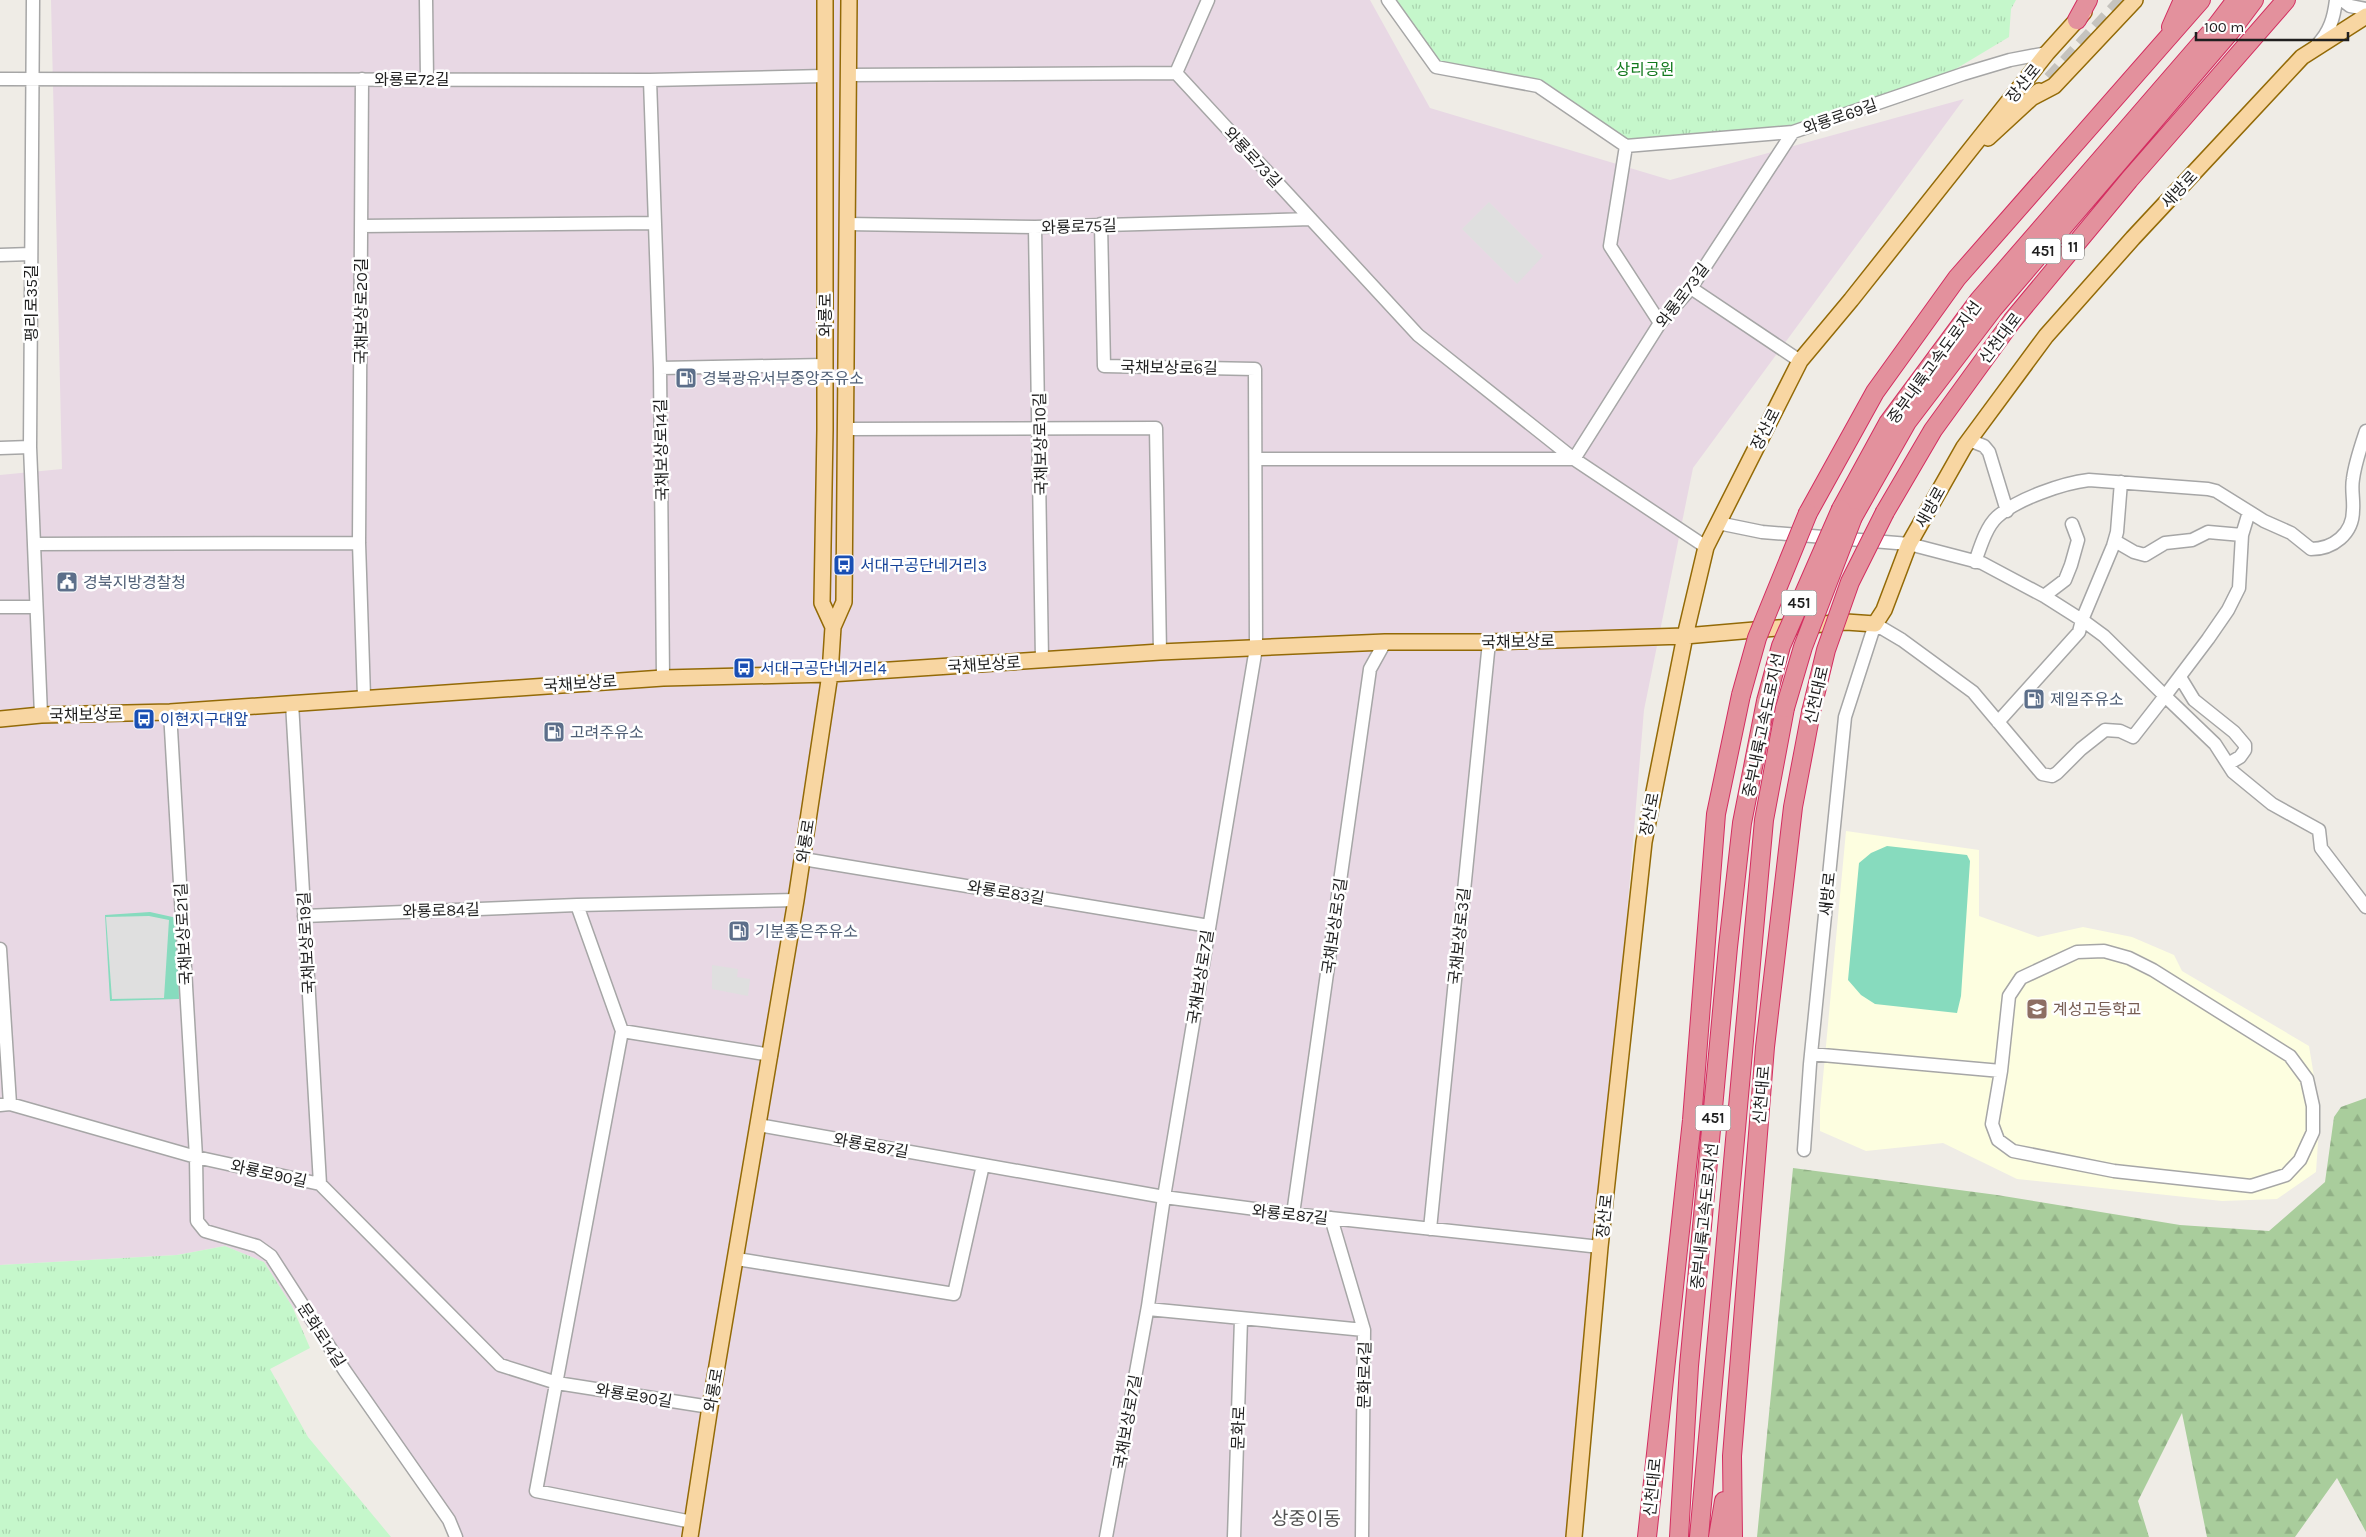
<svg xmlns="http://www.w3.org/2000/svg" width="2366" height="1537" viewBox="0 0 2366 1537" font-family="Karla,'Noto Sans KR',sans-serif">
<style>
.industrial{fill:#e8d8e4}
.education{fill:#fdfee0}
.forest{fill:url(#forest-firs)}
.park{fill:url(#park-tufts)}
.pitch{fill:#87dbbe}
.parking{fill:#dfdfdf}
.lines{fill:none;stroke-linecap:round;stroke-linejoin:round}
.major-tunnel{stroke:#c5c3be;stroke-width:15;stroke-dasharray:15 8;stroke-linecap:butt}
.minor-casing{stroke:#a6a6a6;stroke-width:15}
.major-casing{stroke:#936a07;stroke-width:18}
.highway-casing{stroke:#d32d60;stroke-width:20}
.minor{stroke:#fff;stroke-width:12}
.major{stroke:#f8d6a2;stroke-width:15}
.highway{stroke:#e3919d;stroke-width:18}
.highway-bridge-casing{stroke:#d32d60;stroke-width:20;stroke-linecap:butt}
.highway-bridge{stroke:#e3919d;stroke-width:18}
.labels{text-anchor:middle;stroke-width:5;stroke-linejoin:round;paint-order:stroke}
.shield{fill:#fff;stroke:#626262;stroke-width:1}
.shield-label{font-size:15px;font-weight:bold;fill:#1f1f1f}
.park-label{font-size:16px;fill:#11791d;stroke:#fff}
.street-label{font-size:16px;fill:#1f1f1f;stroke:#fff}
.service-label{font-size:16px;fill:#4e5e75;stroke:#fff;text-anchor:start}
.transit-label{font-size:16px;fill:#164399;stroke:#fff;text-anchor:start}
.education-label{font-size:16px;fill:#785e54;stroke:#fff;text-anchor:start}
.quarter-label{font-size:19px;fill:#525252;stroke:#fff}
</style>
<defs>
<pattern id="forest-firs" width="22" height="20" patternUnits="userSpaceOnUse" patternTransform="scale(1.25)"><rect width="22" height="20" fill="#a9cd9c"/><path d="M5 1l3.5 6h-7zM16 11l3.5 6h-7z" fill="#91b086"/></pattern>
<pattern id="park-tufts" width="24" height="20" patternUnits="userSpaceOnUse" patternTransform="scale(1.25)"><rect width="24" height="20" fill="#c5f7cb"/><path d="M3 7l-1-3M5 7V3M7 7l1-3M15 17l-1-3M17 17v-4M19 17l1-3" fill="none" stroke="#a9d3ae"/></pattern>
</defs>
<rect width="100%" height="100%" fill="#efece6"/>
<path class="industrial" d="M 51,0 L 1370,0 L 1430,108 L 1670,180 L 1964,99 L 1693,468 L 1644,710 L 1575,1537 L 460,1537 L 292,1306 L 264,1262 L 225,1246 L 177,1255 L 0,1265 L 0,475 L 62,469 Z"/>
<path class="education" d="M 1846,831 L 1979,850 L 1979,916 L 2038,937 L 2083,927 L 2132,937 L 2174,955 L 2182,971 L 2309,1046 L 2320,1113 L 2316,1172 L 2277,1199 L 2222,1201 L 2017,1179 L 1943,1143 L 1866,1151 L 1820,1131 L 1820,1110 Z"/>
<path class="forest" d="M 2366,1098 L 2366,1532 L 2337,1478 L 2295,1537 L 2207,1537 L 2182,1413 L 2138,1501 L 2149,1537 L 1757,1537 L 1793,1168 L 1997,1195 L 2180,1225 L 2269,1231 L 2325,1182 L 2334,1117 L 2341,1107 Z"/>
<path class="park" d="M 1396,0 L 2016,0 L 2011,9 L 2009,37 L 1954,70 L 1794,127 L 1625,140 L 1540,80 L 1438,61 Z
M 225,1246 L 264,1262 L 292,1306 L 310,1348 L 270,1369 L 308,1437 L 391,1537 L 0,1537 L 0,1265 L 177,1255 Z"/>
<path class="pitch" d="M 1887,846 L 1967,855 L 1970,861 L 1961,996 L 1957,1013 L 1875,1004 L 1861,995 L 1848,980 L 1859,863 L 1871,853 Z
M 150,912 L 177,918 L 179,999 L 110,1001 L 105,915 Z"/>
<path class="parking" d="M 1489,202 L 1543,256 L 1517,284 L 1462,229 Z
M 149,916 L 169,920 L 164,998 L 112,999 L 106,917 Z
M 712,965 L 738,969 L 737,977 L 750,979 L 748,996 L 712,989 Z"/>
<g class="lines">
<path class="major-tunnel" d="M 2050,79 L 2123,0"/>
<g class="minor-casing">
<path id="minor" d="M 33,0 L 30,447 L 41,715
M 426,0 L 427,79
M 1388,0 L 1436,67 L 1538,86 L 1626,146 L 1793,132 L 1963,74 L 2010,60 L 2047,53
M 2342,0 L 2350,6 L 2366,9
M 2317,45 C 2330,32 2334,17 2336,0
M 1176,73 L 1208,0
M 848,75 L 1176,73 L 1418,335 L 1574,459 L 1706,547
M 0,79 L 650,80 L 824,76
M 362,79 L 359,543 L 364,697
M 650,80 L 660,368 L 663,678
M 1626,146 L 1610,246 L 1660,323
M 847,224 L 1035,227 L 1311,219
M 1101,224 L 1104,366 L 1255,369 L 1256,648 L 1164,1197 L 1148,1306 L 1106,1537
M 361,226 L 655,223
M 1035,227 L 1042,660
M 0,255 L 31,254
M 1691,288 L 1800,361
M 660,368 L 825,365
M 847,429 L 1156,428 L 1160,652
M 1969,440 L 1984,446 L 1989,452 L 2007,511
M 0,448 L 30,447
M 1256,459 L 1574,459 L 1660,323 L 1691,288 L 1793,132
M 1718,523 L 1762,532 L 1909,544 L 1982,563 L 2044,596 L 2085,622 L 2104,636 L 2165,696 L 2208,639 L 2228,610 L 2239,588 L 2242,535 L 2249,512
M 2115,541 L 2134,552 L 2145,555 L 2165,543 L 2192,540 L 2208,532 L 2242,535
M 34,544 L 359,543
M 1975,562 C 1980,548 1986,527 1997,517 C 2017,499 2063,483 2089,480 L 2208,489 L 2216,491 L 2264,521 L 2291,533 L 2311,549 C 2333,549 2353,534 2353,510 C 2354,500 2351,489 2353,479 C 2355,463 2361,446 2366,431
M 2044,596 L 2065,580 L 2071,565 L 2078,540 L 2072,524
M 0,607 L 36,607
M 2180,677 L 2194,700 L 2234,732 L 2245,745 L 2245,750 L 2240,757 L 2228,764
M 292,703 L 320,1184
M 170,712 L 196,1157 L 197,1221 L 205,1231 L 257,1246 L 271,1256 L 345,1371 L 449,1520 L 456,1537
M 1998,722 L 2079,632 L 2082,620 L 2113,546 L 2117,532 L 2121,482
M 803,859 L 1209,926
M 577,905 L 622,1031 L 536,1491 L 692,1522
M 304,916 L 577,905 L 796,900
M 0,949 L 10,1104
M 622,1031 L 771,1055
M 1811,1054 L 2001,1071 L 2009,996 L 2021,978 L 2077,952 L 2104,951 L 2129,958 L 2153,970 L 2290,1056 L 2307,1079 L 2313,1106 L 2313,1132 L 2300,1160 L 2286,1175 L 2251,1186 L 2114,1171 L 2013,1151 L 1998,1140 L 1992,1124 L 2001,1071
M 0,1105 L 10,1104 L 196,1157 L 320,1184 L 500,1365 L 557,1383 L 710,1407
M 759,1125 L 1164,1197 L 1293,1214 L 1600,1247
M 1804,1150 L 1810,1064 L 1845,717 L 1875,624 L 1902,640 L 1973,692 L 2042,774 L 2052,776 L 2057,773 L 2081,749 L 2105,730 L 2120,731 L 2133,737 L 2165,696 L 2215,744 L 2233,772 L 2272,804 L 2319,830 L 2321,848 L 2366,907
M 1293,1214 L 1370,669 L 1385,642
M 1331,1218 L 1364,1330 L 1362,1537
M 1430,1229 L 1489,642
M 737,1259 L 954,1294 L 983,1165
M 1148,1306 L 1148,1309 L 1364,1330
M 1234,1537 L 1241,1319"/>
</g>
<g class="major-casing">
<path id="major" d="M 825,0 L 825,430 L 822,603 L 833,627
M 2033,97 L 2054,86 L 2135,0
M 1988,138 L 2039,91
M 0,719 L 41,715 L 170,712 L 663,678 L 830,674 L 1160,652 L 1385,642 L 1489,642 L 1685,636 L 1846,622 L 1875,624 L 1884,610 L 1909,544 L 1964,447 L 2046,336 L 2133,238 L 2302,57 L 2366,16
M 690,1537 L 709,1413 L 796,900 L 830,674 L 833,627 L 844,602 L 849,0
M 1574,1537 L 1600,1247 L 1644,842 L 1685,636 L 1706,547 L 1800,361 L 1851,300 L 2047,53 L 2084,12"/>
</g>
<g class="highway-casing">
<path id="highway" d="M 2077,20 L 2088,0
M 2171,27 L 2183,0
M 1841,509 L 1888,423 L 1979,300 L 2217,25 L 2236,0
M 1885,512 L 1933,430 L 2012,321 L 2129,180 L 2286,0
M 1808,513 L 1875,392 L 1957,278 L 2201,0
M 1853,517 L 1907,422 L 1993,309 L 2230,32 L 2254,0
M 1647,1537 L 1692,1120 L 1716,814 L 1741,695
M 1679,1537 L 1689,1366 L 1728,947 L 1742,823 L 1766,701
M 1699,1537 L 1764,820 L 1785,708
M 1718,1537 L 1724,1501
M 1733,1537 L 1732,1456 L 1765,1047 L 1793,807 L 1811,712"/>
</g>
<use href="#minor" class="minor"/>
<use href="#major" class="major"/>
<use href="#highway" class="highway"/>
<g class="highway-bridge-casing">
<path id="highway-bridge" d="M 1741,695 L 1757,638 L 1808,513
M 1766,701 L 1781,646 L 1841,509
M 1785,708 L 1803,647 L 1853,517
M 1811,712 L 1826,650 L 1850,582 L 1885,512"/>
</g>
<use href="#highway-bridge" class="highway-bridge"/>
</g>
<defs>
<g id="fuel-square" transform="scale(1.125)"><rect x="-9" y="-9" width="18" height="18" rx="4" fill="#5c6f8a" stroke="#fff"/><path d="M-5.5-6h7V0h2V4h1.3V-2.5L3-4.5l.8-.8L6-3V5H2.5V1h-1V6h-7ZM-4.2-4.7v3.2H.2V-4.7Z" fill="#fff"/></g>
<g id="bus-square" transform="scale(1.125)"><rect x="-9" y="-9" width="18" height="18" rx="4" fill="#1a4fb4" stroke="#fff"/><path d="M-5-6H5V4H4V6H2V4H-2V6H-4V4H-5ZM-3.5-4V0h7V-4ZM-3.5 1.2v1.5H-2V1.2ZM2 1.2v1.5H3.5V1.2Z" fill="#fff"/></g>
<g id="civic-square" transform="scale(1.125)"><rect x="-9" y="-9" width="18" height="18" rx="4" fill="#5c6f8a" stroke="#fff"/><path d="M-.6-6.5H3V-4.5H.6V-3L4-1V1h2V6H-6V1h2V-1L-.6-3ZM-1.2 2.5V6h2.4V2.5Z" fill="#fff"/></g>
<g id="school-square" transform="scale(1.125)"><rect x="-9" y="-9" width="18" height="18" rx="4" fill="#8d6e63" stroke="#fff"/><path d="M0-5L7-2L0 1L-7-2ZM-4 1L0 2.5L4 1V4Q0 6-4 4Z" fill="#fff"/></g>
</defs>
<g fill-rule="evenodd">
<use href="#fuel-square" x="686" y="378"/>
<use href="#bus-square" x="844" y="565"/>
<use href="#civic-square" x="67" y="582"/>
<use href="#bus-square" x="744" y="668"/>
<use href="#fuel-square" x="2034" y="699"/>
<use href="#bus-square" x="144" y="719"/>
<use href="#fuel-square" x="554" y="732"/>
<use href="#fuel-square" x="739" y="931"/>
<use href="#school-square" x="2037" y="1009"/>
</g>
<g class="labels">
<g class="shield">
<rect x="2062" y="234.5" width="22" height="25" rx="4"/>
<rect x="2025.5" y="238.5" width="35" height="25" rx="4"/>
<rect x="1781.5" y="590.5" width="35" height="25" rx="4"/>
<rect x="1695.5" y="1105.5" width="35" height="25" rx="4"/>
</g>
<g class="shield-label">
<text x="2073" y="252">11</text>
<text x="2043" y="256">451</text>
<text x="1799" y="608">451</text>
<text x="1713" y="1123">451</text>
</g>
<g class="park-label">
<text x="1645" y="75">상리공원</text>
</g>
<g class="street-label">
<text x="412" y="85">와룡로72길</text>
<text transform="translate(2023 83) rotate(-51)" y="6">장산로</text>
<text transform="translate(1840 116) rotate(-19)" y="6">와룡로69길</text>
<text transform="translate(1253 157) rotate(47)" y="6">와룡로73길</text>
<text transform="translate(2179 189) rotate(-47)" y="6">새방로</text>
<text transform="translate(1079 226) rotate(-2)" y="6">와룡로75길</text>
<text transform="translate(1682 295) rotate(-53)" y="6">와룡로73길</text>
<text transform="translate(31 303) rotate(-90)" y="6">평리로35길</text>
<text transform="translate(361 311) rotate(-90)" y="6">국채보상로20길</text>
<text transform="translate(825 315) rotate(-90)" y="6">와룡로</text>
<text transform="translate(2000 338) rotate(-53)" y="6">신천대로</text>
<text transform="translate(1934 362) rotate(-54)" y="6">중부내륙고속도로지선</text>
<text transform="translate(1169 367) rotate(1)" y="6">국채보상로6길</text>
<text transform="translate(1765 429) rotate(-63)" y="6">장산로</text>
<text transform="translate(1040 444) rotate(-91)" y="6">국채보상로10길</text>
<text transform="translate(661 450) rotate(-91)" y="6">국채보상로14길</text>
<text transform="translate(1930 507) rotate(-61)" y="6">새방로</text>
<text transform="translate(1518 641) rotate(-1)" y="6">국채보상로</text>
<text transform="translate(984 664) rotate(-4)" y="6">국채보상로</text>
<text transform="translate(580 683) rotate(-4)" y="6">국채보상로</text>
<text transform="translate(1816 695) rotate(-77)" y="6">신천대로</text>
<text transform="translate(86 714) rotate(-1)" y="6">국채보상로</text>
<text transform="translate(1763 725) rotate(-78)" y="6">중부내륙고속도로지선</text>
<text transform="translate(1649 814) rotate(-79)" y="6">장산로</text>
<text transform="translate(805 841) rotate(-81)" y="6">와룡로</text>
<text transform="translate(1006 892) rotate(9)" y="6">와룡로83길</text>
<text transform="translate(1827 894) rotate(-84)" y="6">새방로</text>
<text transform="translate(441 910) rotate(-2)" y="6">와룡로84길</text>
<text transform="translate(1334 926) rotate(-82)" y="6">국채보상로5길</text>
<text transform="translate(183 934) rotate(-93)" y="6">국채보상로21길</text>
<text transform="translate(1459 936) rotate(-84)" y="6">국채보상로3길</text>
<text transform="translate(306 943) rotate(-93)" y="6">국채보상로19길</text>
<text transform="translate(1200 977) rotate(-81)" y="6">국채보상로7길</text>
<text transform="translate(1761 1095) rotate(-85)" y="6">신천대로</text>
<text transform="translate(871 1145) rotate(10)" y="6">와룡로87길</text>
<text transform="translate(269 1173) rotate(12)" y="6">와룡로90길</text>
<text transform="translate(1290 1214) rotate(6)" y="6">와룡로87길</text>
<text transform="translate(1604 1216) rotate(-84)" y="6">장산로</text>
<text transform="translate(1704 1216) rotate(-84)" y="6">중부내륙고속도로지선</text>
<text transform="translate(322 1335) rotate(57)" y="6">문화로14길</text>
<text transform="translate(1364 1375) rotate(-89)" y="6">문화로4길</text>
<text transform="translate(713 1390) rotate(-80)" y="6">와룡로</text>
<text transform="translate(634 1395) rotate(9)" y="6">와룡로90길</text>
<text transform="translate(1127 1422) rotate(-80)" y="6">국채보상로7길</text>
<text transform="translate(1238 1428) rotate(-88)" y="6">문화로</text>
<text transform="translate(1652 1487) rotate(-84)" y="6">신천대로</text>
</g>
<g class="service-label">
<text x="702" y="384">경북광유서부중앙주유소</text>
<text x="83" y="588">경북지방경찰청</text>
<text x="2050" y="705">제일주유소</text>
<text x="570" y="738">고려주유소</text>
<text x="755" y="937">기분좋은주유소</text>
</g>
<g class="transit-label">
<text x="860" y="571">서대구공단네거리3</text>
<text x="760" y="674">서대구공단네거리4</text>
<text x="160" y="725">이현지구대앞</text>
</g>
<g class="education-label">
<text x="2053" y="1015">계성고등학교</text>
</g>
<g class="quarter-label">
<text x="1306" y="1525">상중이동</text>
</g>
</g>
<path d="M2196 32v8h152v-8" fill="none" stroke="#1f1f1f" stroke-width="2.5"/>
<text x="2204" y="32" font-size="15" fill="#1f1f1f" stroke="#ffffff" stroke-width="4" paint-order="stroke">100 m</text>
</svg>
